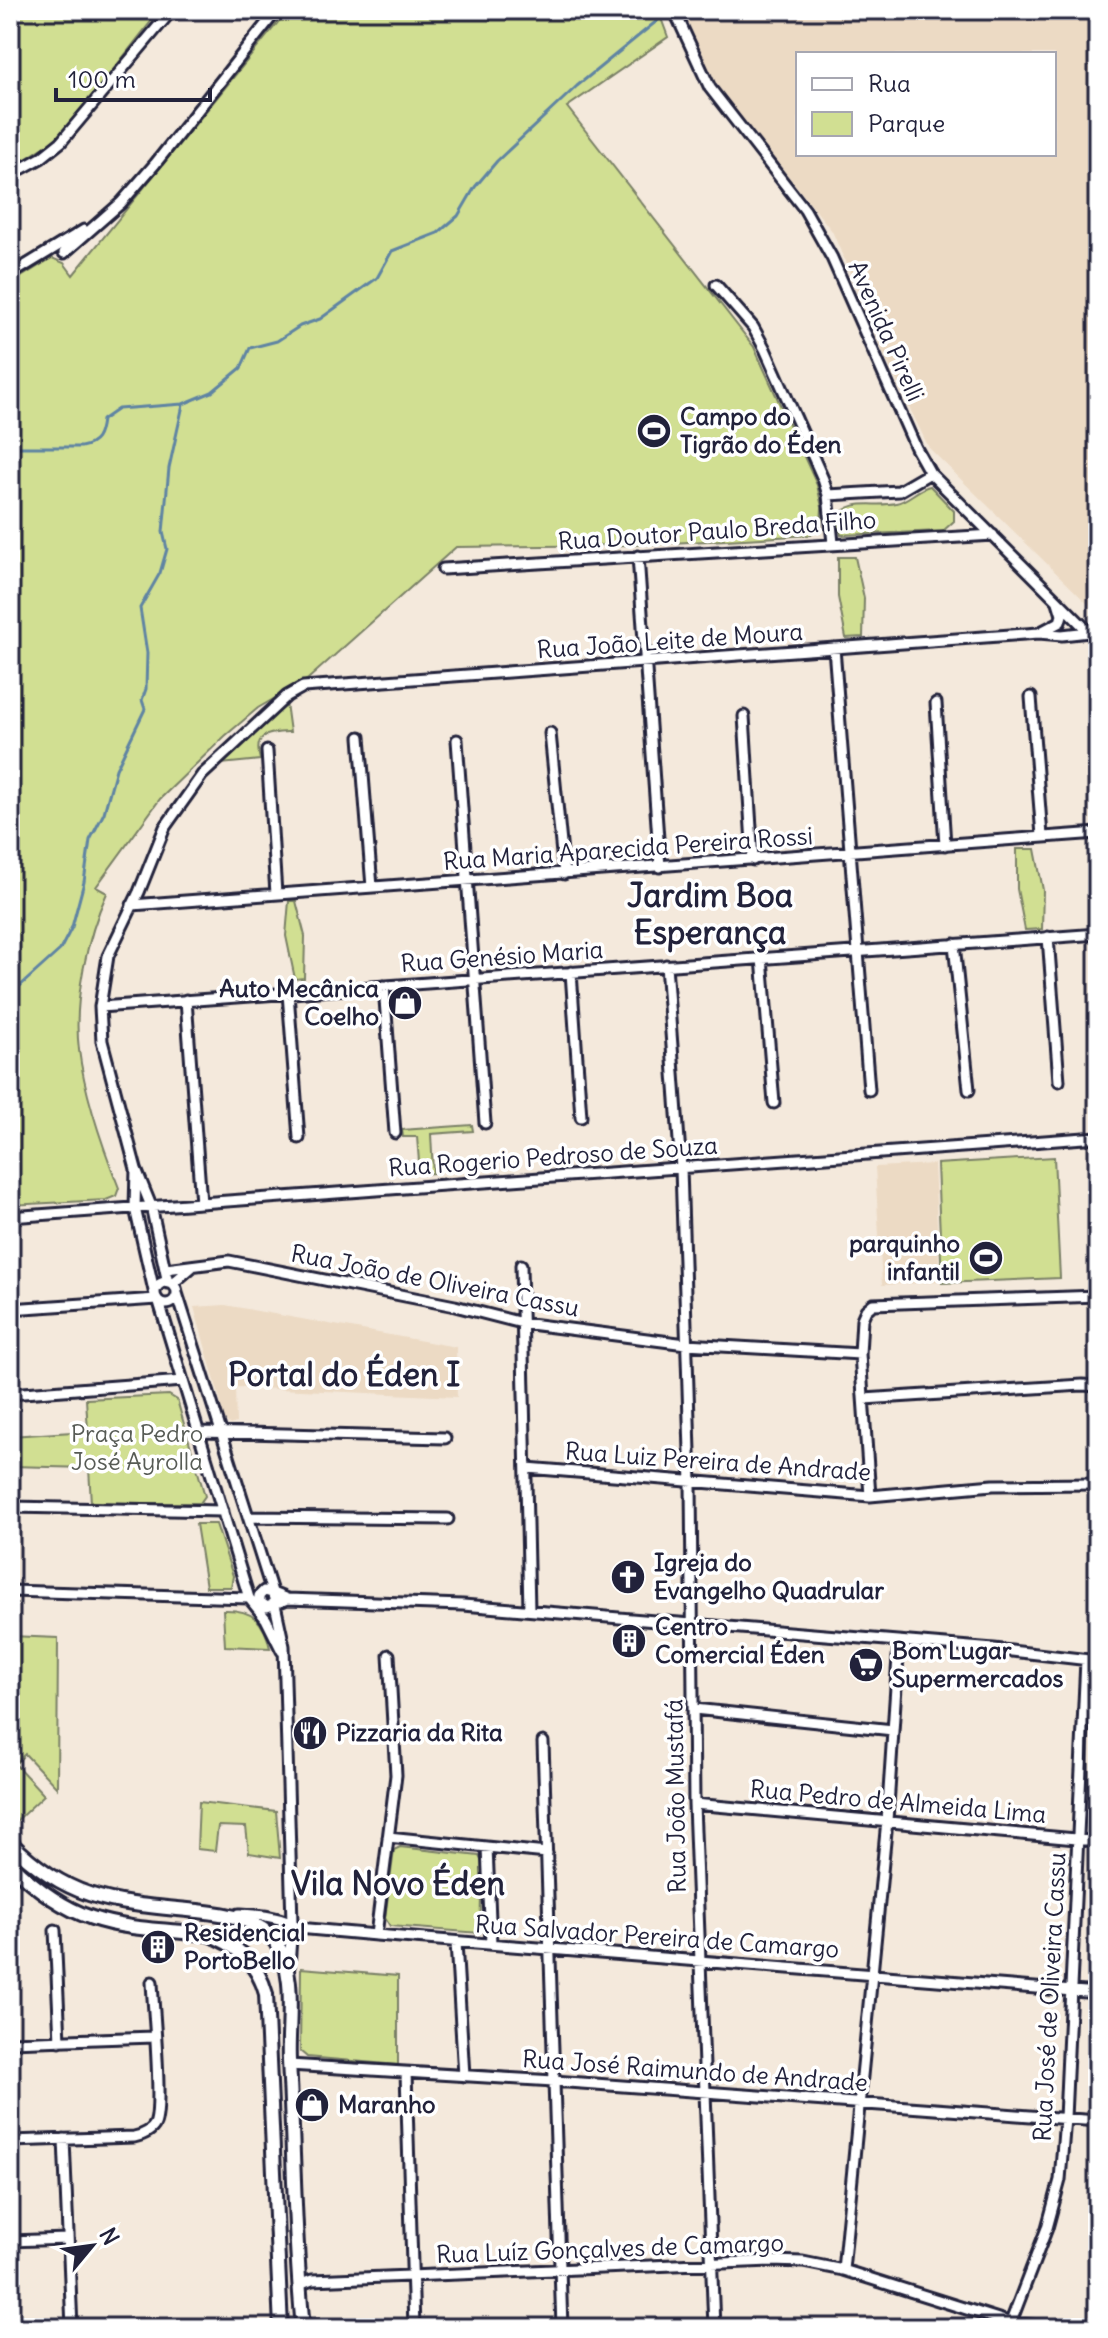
<svg xmlns="http://www.w3.org/2000/svg" width="1108" height="2338" viewBox="0 0 1108 2338" font-family="Delius,sans-serif">
<style>
.built{fill:#ecdac4;fill-rule:evenodd}
.green{fill:#d1df92;stroke:#7a8066;stroke-width:2}
.lines{fill:none;stroke-linecap:round;stroke-linejoin:round}
.stream{stroke:#5f84a3;stroke-width:3}
.street-casing{stroke:#22223b;stroke-width:15}
.secondary-casing{stroke:#22223b;stroke-width:18}
.street{stroke:#fff;stroke-width:9}
.secondary{stroke:#fff;stroke-width:12}
.labels{text-anchor:middle;stroke-width:7;stroke-linejoin:round;paint-order:stroke}
.street-label{font-size:24px;fill:#22223b;stroke:#fff}
.poi-label{font-size:24px;font-weight:bold;fill:#22223b;stroke:#fff;text-anchor:start}
.park-label{font-size:24px;fill:#575b55;stroke:#fff}
.district-label{font-size:32px;font-weight:bold;fill:#22223b;stroke:#fff}
</style>
<rect width="100%" height="100%" fill="#f4e9dc"/>
<filter id="ink" filterUnits="userSpaceOnUse"><feTurbulence type="fractalNoise" baseFrequency=".0125" numOctaves="2"/><feDisplacementMap in="SourceGraphic" scale="16" xChannelSelector="R" yChannelSelector="G"/><feConvolveMatrix kernelMatrix="1 2 1 2 8 2 1 2 1" color-interpolation-filters="sRGB"/></filter>
<g filter="url(#ink)">
<path class="built" d="M 681,10 L 1098,10 L 1098,614 L 929,448 L 882,351 L 875,319 L 859,294 L 832,231 L 711,79 ZM 798,54 L 1054,54 L 1054,154 L 798,154 Z
M 934,1164 L 940,1282 L 882,1285 L 875,1167 Z
M 225,1305 L 456,1347 L 457,1397 L 235,1387 L 236,1423 L 230,1425 L 223,1418 L 220,1399 L 194,1307 Z"/>
<path class="green" d="M 10,10 L 160,10 L 61,136 L 10,169 Z
M 288,10 L 658,10 L 668,37 L 567,107 L 754,347 L 817,485 L 822,507 L 821,526 L 810,535 L 762,538 L 634,545 L 456,547 L 308,679 L 258,708 L 225,736 L 160,799 L 96,887 L 107,893 C 87,936 73,1002 79,1050 C 85,1097 102,1145 119,1188 L 116,1196 L 106,1200 L 10,1205 L 10,1119 L 18,1096 L 10,1096 L 10,284 L 52,258 L 64,263 L 73,275 Z
M 930,486 L 954,511 L 954,521 L 943,531 L 841,535 L 837,517 C 853,497 874,508 896,503 C 908,501 917,489 930,486 Z
M 838,557 L 855,557 L 864,598 L 863,637 L 846,638 L 838,597 Z
M 286,703 L 290,732 C 268,733 253,733 260,760 L 221,764 Z
M 1017,849 L 1035,849 L 1043,890 L 1042,929 L 1025,930 L 1017,889 Z
M 289,901 L 296,901 L 305,936 L 304,978 L 295,979 L 286,936 Z
M 472,1125 L 473,1131 L 431,1134 L 433,1173 L 420,1174 L 417,1137 L 403,1137 L 402,1130 Z
M 1054,1157 L 1060,1278 L 942,1283 L 937,1164 Z
M 169,1395 L 177,1400 L 205,1496 L 200,1503 L 91,1503 L 89,1468 L 10,1466 L 10,1436 L 88,1431 L 86,1399 Z
M 196,1524 L 216,1524 L 233,1576 L 231,1587 L 206,1587 Z
M 223,1610 C 253,1609 264,1621 270,1648 L 225,1646 Z
M 10,1636 L 58,1638 L 57,1788 L 25,1754 L 15,1764 L 44,1795 L 10,1827 Z
M 199,1802 L 276,1811 L 280,1858 L 249,1853 L 246,1827 L 218,1826 L 215,1851 L 197,1849 Z
M 400,1847 L 479,1856 L 482,1862 L 480,1933 L 390,1926 L 385,1918 L 394,1850 Z
M 301,1968 L 398,1976 L 398,2065 L 307,2057 L 300,2051 Z"/>
<g class="lines">
<path class="stream" d="M 10,447 L 81,447 C 97,444 100,436 102,420 L 118,409 L 183,404 L 212,392 L 241,368 L 250,348 L 277,341 L 300,326 L 320,319 L 377,278 L 392,251 L 438,233 L 458,216 L 475,187 L 497,161 L 577,86 L 663,16
M 10,995 L 60,950 L 72,927 L 84,882 L 90,840 L 104,813 L 116,769 L 145,709 L 142,700 L 146,689 L 147,653 L 140,608 L 160,573 L 167,549 L 163,532 L 169,468 L 183,405"/>
<g class="street-casing">
<path id="street" d="M 674,10 L 710,88 L 805,210 L 832,258 L 916,448 L 930,473 L 1098,641
M 10,175 L 41,158 L 61,142 L 172,10
M 64,253 L 121,203 L 155,164 L 277,10
M 10,275 L 84,230
M 716,285 L 753,327 L 765,349 L 823,479 L 828,495 L 833,543
M 828,495 L 899,491 L 930,473
M 638,556 L 660,867
M 443,569 L 993,535
M 1039,633 L 1060,622 L 1062,615 L 1058,602
M 834,648 L 869,1090
M 1031,697 L 1042,836
M 936,703 L 945,845
M 744,716 L 753,860
M 550,733 L 564,874
M 360,737 L 372,887
M 457,740 L 485,1123
M 267,751 L 276,894
M 132,905 L 1098,833
M 1048,937 L 1059,1081
M 954,944 L 969,1090
M 762,958 L 774,1103
M 666,965 L 681,1168 L 691,1483 L 694,1804 L 714,2328
M 571,972 L 581,1117
M 384,986 L 395,1133
M 288,993 L 299,1138
M 186,1000 L 201,1203
M 100,1007 L 1098,934
M 136,1169 L 135,1208 L 155,1295
M 10,1217 L 1098,1137
M 521,1265 L 529,1610
M 166,1269 L 229,1261 L 455,1306 L 522,1323 L 686,1344 L 860,1354
M155 1293a11 11 0 1 1 22 0a11 11 0 1 1-22 0Z
M 168,1283 L 151,1206 L 136,1169 L 102,1041 L 100,1007 L 108,956 L 139,892 L 165,827 L 202,775 L 287,696 L 303,687 L 1039,633 L 1062,635 L 1089,632
M 172,1284 L 193,1266
M 177,1293 L 273,1595
M 159,1302 L 249,1598 L 266,1619 L 282,1651
M 10,1309 L 157,1299
M 10,1394 L 183,1381
M 864,1399 L 1082,1385 L 1098,1386
M 199,1432 L 445,1438
M 527,1468 L 870,1496 L 993,1485 L 1098,1484
M 870,1496 L 860,1354 L 862,1319 L 866,1310 L 873,1304 L 1098,1296
M 10,1507 L 223,1511
M 249,1517 L 448,1519
M 10,1591 L 249,1598
M 272,1593 L 287,1599 L 267,1607 L 259,1601 L 259,1596 L 264,1591 L 272,1593 L 274,1598
M 287,1599 L 463,1605 L 994,1649 L 1098,1661
M 274,1600 L 284,1646 L 292,1923 L 289,1967
M 694,1709 L 893,1730
M 543,1742 L 562,2328
M 694,1804 L 1098,1841
M 388,1837 L 547,1853
M 487,1847 L 491,1944
M 239,1914 C 257,1915 283,1916 298,1928 L 376,1935 L 1098,1993
M 55,1930 L 60,2041
M 376,1935 L 396,1775 L 389,1655
M 456,1942 L 464,2076
M 10,2042 L 154,2037
M 289,2065 L 554,2081 L 1098,2121
M 406,2073 L 414,2328
M 64,2139 L 72,2328
M 10,2141 L 134,2137 C 143,2135 151,2132 155,2124 C 163,2106 153,2007 152,1982
M 10,2241 L 67,2239
M 843,2270 L 887,1821 L 899,1642
M 299,2285 L 312,2280 L 771,2261 L 803,2262 L 843,2270 L 1011,2323 L 1058,2328
M 1009,2327 L 1047,2228 L 1060,2180 L 1065,2118 L 1086,1660"/>
</g>
<g class="secondary-casing">
<path id="secondary" d="M 10,1842 C 70,1903 118,1903 198,1911 C 225,1914 258,1918 275,1941 C 298,1973 287,2024 289,2061 C 294,2150 294,2239 303,2328
M 10,1864 C 79,1930 118,1926 207,1934 C 236,1943 258,1964 266,1994 L 281,2328"/>
</g>
<use href="#street" class="street"/>
<use href="#secondary" class="secondary"/>
</g>
</g>
<defs>
<g id="stadium-disc" transform="scale(1.8)"><circle r="9.5" fill="#22223b" stroke="#fff"/><path d="M0-5a6.5 5 0 1 0 0 10a6.5 5 0 1 0 0-10ZM-3.5-1.8h7v3.6h-7Z" fill="#fff"/></g>
<g id="shop-disc" transform="scale(1.8)"><circle r="9.5" fill="#22223b" stroke="#fff"/><path d="M-5-2.5h2.3a2.7 3.5 0 0 1 5.4 0H5L5.5 6h-11ZM-1.5-2.5h3a1.5 2.3 0 0 0-3 0Z" fill="#fff"/></g>
<g id="church-disc" transform="scale(1.8)"><circle r="9.5" fill="#22223b" stroke="#fff"/><path d="M-1.2-6h2.4v3.5h3.3v2.4h-3.3V6h-2.4V-.1h-3.3v-2.4h3.3Z" fill="#fff"/></g>
<g id="building-disc" transform="scale(1.8)"><circle r="9.5" fill="#22223b" stroke="#fff"/><path d="M-4-6H4V6H1V3H-1V6H-4ZM-2.5-4.3h1.7v1.8h-1.7ZM.8-4.3h1.7v1.8H.8ZM-2.5-1h1.7V.8h-1.7ZM.8-1h1.7V.8H.8Z" fill="#fff"/></g>
<g id="supermarket-disc" transform="scale(1.8)"><circle r="9.5" fill="#22223b" stroke="#fff"/><path d="M-6-5.5h2.5l.6 2H6L4.5 2H-2.5L-4.4-4H-6ZM-1.5 3.2a1.3 1.3 0 1 0 .1 0ZM3 3.2a1.3 1.3 0 1 0 .1 0Z" fill="#fff"/></g>
<g id="restaurant-disc" transform="scale(1.8)"><circle r="9.5" fill="#22223b" stroke="#fff"/><path d="M-5-6h1v4h1v-4h1v4h1v-4h1v5L-1.5 .5V6h-2V.5L-5-1ZM5-6V6H3V1.5H1.5Q1.5-4 5-6Z" fill="#fff"/></g>
</defs>
<g fill-rule="evenodd">
<use href="#stadium-disc" x="654" y="431"/>
<use href="#shop-disc" x="405" y="1003"/>
<use href="#stadium-disc" x="986" y="1258"/>
<use href="#church-disc" x="628" y="1577"/>
<use href="#building-disc" x="629" y="1641"/>
<use href="#supermarket-disc" x="866" y="1665"/>
<use href="#restaurant-disc" x="310" y="1733"/>
<use href="#building-disc" x="158" y="1947"/>
<use href="#shop-disc" x="312" y="2105"/>
</g>
<g class="labels">
<g class="street-label">
<text transform="translate(886 331) rotate(66)" y="8">Avenida Pirelli</text>
<text transform="translate(717 531) rotate(-4)" y="8">Rua Doutor Paulo Breda Filho</text>
<text transform="translate(670 641) rotate(-4)" y="8">Rua João Leite de Moura</text>
<text transform="translate(628 849) rotate(-4)" y="8">Rua Maria Aparecida Pereira Rossi</text>
<text transform="translate(502 957) rotate(-4)" y="8">Rua Genésio Maria</text>
<text transform="translate(553 1157) rotate(-4)" y="8">Rua Rogerio Pedroso de Souza</text>
<text transform="translate(435 1281) rotate(11)" y="8">Rua João de Oliveira Cassu</text>
<text transform="translate(718 1462) rotate(4)" y="8">Rua Luiz Pereira de Andrade</text>
<text transform="translate(676 1796) rotate(-91)" y="8">Rua João Mustafá</text>
<text transform="translate(898 1802) rotate(5)" y="8">Rua Pedro de Almeida Lima</text>
<text transform="translate(657 1937) rotate(4)" y="8">Rua Salvador Pereira de Camargo</text>
<text transform="translate(1050 1997) rotate(-87)" y="8">Rua José de Oliveira Cassu</text>
<text transform="translate(695 2071) rotate(4)" y="8">Rua José Raimundo de Andrade</text>
<text transform="translate(610 2249) rotate(-2)" y="8">Rua Luíz Gonçalves de Camargo</text>
</g>
<g class="poi-label">
<text x="680" y="425">Campo do<tspan x="680" dy="28">Tigrão do Éden</tspan></text>
<text x="379" y="997" text-anchor="end">Auto Mecânica<tspan x="379" dy="28">Coelho</tspan></text>
<text x="960" y="1252" text-anchor="end">parquinho<tspan x="960" dy="28">infantil</tspan></text>
<text x="654" y="1571">Igreja do<tspan x="654" dy="28">Evangelho Quadrular</tspan></text>
<text x="655" y="1635">Centro<tspan x="655" dy="28">Comercial Éden</tspan></text>
<text x="892" y="1659">Bom Lugar<tspan x="892" dy="28">Supermercados</tspan></text>
<text x="336" y="1741">Pizzaria da Rita</text>
<text x="184" y="1941">Residencial<tspan x="184" dy="28">PortoBello</tspan></text>
<text x="338" y="2113">Maranho</text>
</g>
<g class="park-label">
<text x="137" y="1442">Praça Pedro<tspan x="137" dy="28">José Ayrolla</tspan></text>
</g>
<g class="district-label">
<text x="710" y="907">Jardim Boa<tspan x="710" dy="37">Esperança</tspan></text>
<text x="344" y="1386">Portal do Éden I</text>
<text x="398" y="1895">Vila Novo Éden</text>
</g>
</g>
<rect width="1108" height="2338" fill="none" stroke="#fff" stroke-width="40"/>
<rect x="20" y="20" width="1068" height="2298" fill="none" stroke="#22223b" stroke-width="3" filter="url(#ink)"/>
<rect x="796" y="52" width="260" height="104" fill="#ffffff" stroke="#a7a7b1" stroke-width="2"/>
<rect x="812" y="78" width="40" height="12" fill="#ffffff" stroke="#a7a7b1" stroke-width="2"/>
<text x="868" y="92" font-size="24" fill="#22223b">Rua</text>
<rect x="812" y="112" width="40" height="24" fill="#d1df92" stroke="#a7a7b1" stroke-width="2"/>
<text x="868" y="132" font-size="24" fill="#22223b">Parque</text>
<g transform="translate(92 2246) rotate(61)" stroke="#ffffff" stroke-width="6" paint-order="stroke">
<path d="M0-6L14 30L0 20L-14 30Z" fill="#22223b"/>
<text y="-12" font-size="22" font-weight="bold" text-anchor="middle" fill="#22223b">N</text>
</g>
<path d="M56 88v12h154v-12" fill="none" stroke="#22223b" stroke-width="4"/>
<text x="68" y="88" font-size="24" fill="#22223b" stroke="#ffffff" stroke-width="6" paint-order="stroke">100 m</text>
</svg>
